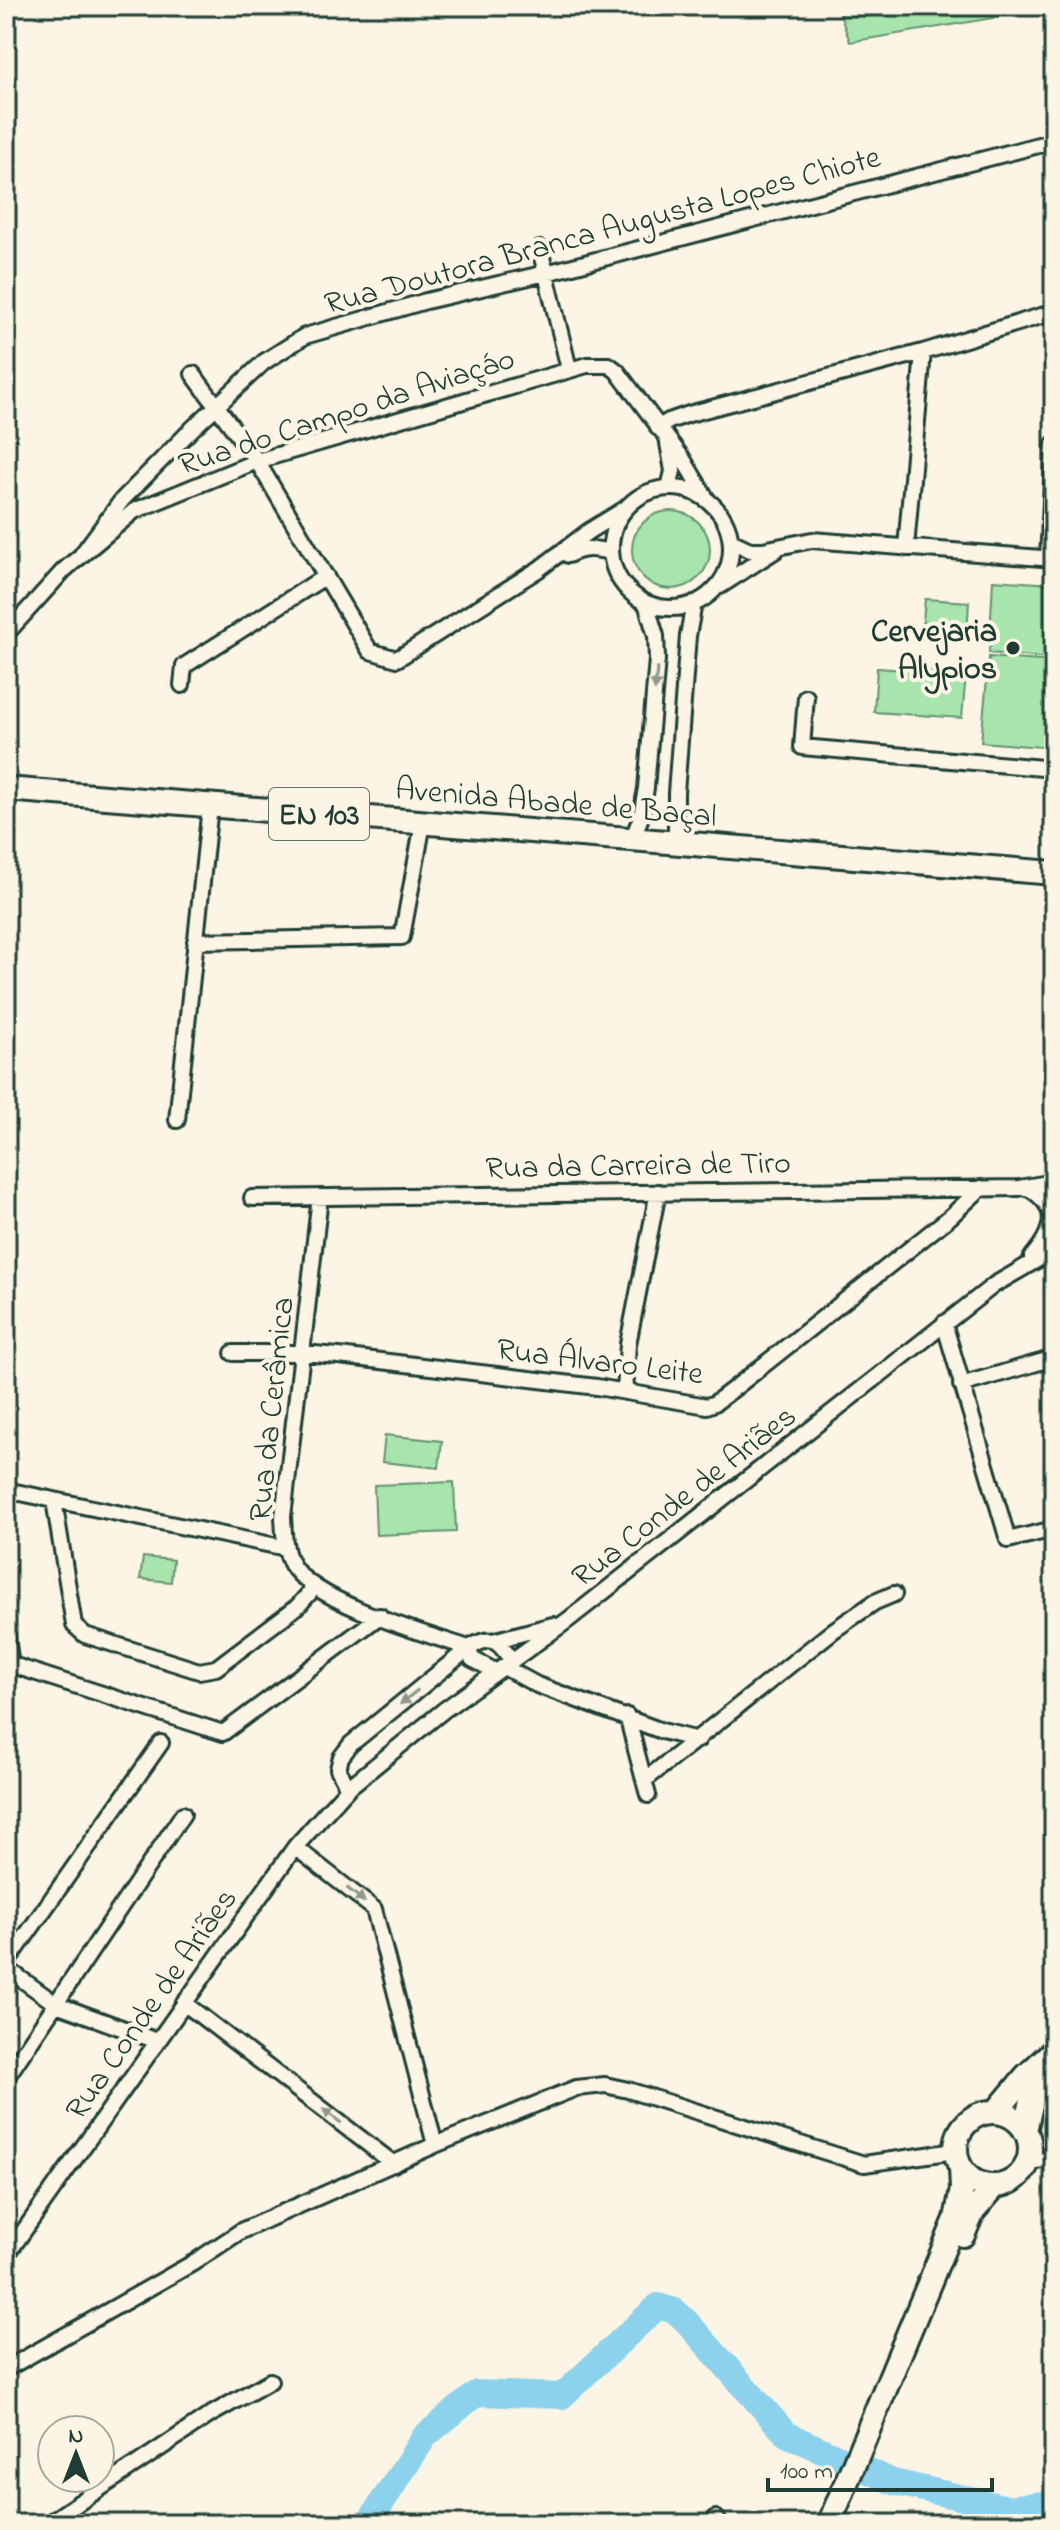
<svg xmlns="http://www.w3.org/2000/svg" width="1060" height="2530" viewBox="0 0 1060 2530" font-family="'Indie Flower',sans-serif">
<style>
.green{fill:#a7e5ad;stroke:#639170;stroke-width:2}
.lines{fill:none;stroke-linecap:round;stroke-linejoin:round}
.river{stroke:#8cd2ed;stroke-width:26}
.minor-casing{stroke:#1f3d34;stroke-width:20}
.primary-casing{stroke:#1f3d34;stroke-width:28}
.minor{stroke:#fcf5e5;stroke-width:14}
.primary{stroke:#fcf5e5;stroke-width:22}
.oneway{fill:#8e998c}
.poi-dot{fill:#1f3d34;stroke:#fcf5e5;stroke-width:3}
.labels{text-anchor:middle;stroke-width:8;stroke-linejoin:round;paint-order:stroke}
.shield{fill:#fcf5e5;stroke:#617469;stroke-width:2}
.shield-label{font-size:30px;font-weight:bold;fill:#1f3d34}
.street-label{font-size:32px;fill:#1f3d34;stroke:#fcf5e5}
.poi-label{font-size:32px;font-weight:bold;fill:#1f3d34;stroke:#fcf5e5;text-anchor:end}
</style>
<rect width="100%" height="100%" fill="#fcf5e5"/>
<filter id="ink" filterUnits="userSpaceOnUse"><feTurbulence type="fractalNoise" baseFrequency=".0125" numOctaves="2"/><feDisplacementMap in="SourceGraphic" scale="16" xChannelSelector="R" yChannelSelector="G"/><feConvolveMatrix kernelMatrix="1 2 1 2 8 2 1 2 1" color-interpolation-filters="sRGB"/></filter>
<g filter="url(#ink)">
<path class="green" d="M 837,6 L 995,6 L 999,17 L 850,42 Z
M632 550a39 39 0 1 1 78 0a39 39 0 1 1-78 0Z
M 993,580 L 1054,584 L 1054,659 L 989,653 Z
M 925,599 L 969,602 L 967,635 L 922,632 Z
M 989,657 L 1054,662 L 1054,748 L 981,742 Z
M 877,668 L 966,674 L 962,718 L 874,712 Z
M 385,1435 L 442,1441 L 439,1468 L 382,1462 Z
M 454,1482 L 456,1532 L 376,1535 L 374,1485 Z
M 143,1557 L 173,1560 L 171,1582 L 140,1579 Z"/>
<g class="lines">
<path class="river" d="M 368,2524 L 425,2436 L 477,2393 L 562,2396 L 658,2306 L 675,2311 L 686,2321 L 786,2434 L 893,2482 L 1007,2508 L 1054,2503"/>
<g class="minor-casing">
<path id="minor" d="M 540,249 L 569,369
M 193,374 L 257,461 L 370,651 L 397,659 L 539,569 L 589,531 L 625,509
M 658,428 L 669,421 L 689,414 L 923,352 L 1054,312
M 668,443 L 673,471 L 669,488
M611 548a60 60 0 1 1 120 0a60 60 0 1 1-120 0Z
M 731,541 L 750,550 L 763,550 L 812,540 L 1054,559
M 906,548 L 923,352
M 568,555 C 584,547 593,548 610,552
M 80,557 L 122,500 L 193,428 L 264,362 L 305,336 L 426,301 L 546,273 L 1054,141
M 1048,558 L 1054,444
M 720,586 L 776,550
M 6,634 L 64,570 L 134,511 L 257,461 L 587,365 L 609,365 L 617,371 L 683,459 L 708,501
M 182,685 L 184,666 L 326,576
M 806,697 L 802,747 L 1054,769
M 632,840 L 641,817 L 646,788 L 657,659 L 656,636 L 646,603
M 676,843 L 676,793 L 688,636 L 694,603
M 195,941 L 402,937 L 423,823
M 177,1120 L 210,806
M 1026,1187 C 1060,1205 1056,1229 1032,1257
M 320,1197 L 283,1517 C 284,1533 284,1551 292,1565 C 315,1603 426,1634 469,1648
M 252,1198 L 1019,1188 L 1054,1182
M 944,1323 L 1008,1540 L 1054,1529
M 233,1353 L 302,1353 L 339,1356 L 597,1387 L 707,1406 L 715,1403 L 736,1387 L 950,1217 L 981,1188
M 961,1385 L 1054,1358
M 625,1392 L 628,1344 L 658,1192
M 6,1490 L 286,1548
M 54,1500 L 74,1625 L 85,1635 L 199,1671 L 216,1668 L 298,1606 L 314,1588
M 6,1632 L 11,1665
M 493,1641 L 553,1625
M 469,1648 L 472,1659 L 497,1672
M 6,1663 L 223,1733 L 380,1616
M 504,1667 L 537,1685 L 662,1731 L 698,1740
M 627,1716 L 648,1795
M 645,1780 L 834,1630 L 875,1602 L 894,1594
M 348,1788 L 338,1769 L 341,1757 L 351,1744 L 469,1648 C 492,1634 498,1640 512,1661
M 295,1847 L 374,1909 L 435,2145
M 6,1964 L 161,1743
M 6,1968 L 56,2004 L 157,2041
M 184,2003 L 394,2164
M 6,2078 L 183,1814
M 1028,2161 L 1054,2160
M 6,2256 L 295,1847 L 348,1788 L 444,1710 L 568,1620 L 994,1285 L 1054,1250
M 6,2369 L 193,2263 L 241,2231 L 435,2145 L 576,2088 L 605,2085 L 628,2090 L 864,2164 L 955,2151
M 716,2518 L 720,2524
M 47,2524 L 210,2415 L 270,2381"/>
</g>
<g class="primary-casing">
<path id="primary" d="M 6,789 L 1054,873
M956 2149a37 37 0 1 1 74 0a37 37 0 1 1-74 0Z
M 996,2112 L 1026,2076 L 1054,2050
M 1025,2131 L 1034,2092 L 1054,2069
M 963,2235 L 973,2212 L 995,2186
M 829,2524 L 956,2219 L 962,2189 L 961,2168"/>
</g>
<use href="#minor" class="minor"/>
<use href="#primary" class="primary"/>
</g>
<defs><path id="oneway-solid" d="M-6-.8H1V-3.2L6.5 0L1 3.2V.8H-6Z" transform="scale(2)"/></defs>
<g class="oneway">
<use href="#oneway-solid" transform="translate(656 679) rotate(95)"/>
<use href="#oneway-solid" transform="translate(409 1697) rotate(141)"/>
<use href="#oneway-solid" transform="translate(356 1895) rotate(38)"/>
<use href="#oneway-solid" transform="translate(332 2116) rotate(-143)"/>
</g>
</g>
<circle class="poi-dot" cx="1013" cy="648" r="8"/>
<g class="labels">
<rect class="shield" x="269" y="788" width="100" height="52" rx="6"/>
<g class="shield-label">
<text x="319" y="824">EN 103</text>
</g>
<g class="street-label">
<text transform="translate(602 229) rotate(-15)" y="11">Rua Doutora Branca Augusta Lopes Chiote</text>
<text transform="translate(346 410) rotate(-18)" y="11">Rua do Campo da Aviaçáo</text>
<text transform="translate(556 801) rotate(5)" y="11">Avenida Abade de Baçal</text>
<text transform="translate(638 1164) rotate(-1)" y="11">Rua da Carreira de Tiro</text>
<text transform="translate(600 1360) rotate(7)" y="11">Rua Álvaro Leite</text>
<text transform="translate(270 1409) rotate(-84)" y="11">Rua da Cerâmica</text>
<text transform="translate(683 1495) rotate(-38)" y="11">Rua Conde de Ariães</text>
<text transform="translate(150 2003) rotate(-55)" y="11">Rua Conde de Ariães</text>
</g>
<g class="poi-label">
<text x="997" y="641">Cervejaria<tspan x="997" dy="37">Alypios</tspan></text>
</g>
</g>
<rect width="1060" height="2530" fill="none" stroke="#fcf5e5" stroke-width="32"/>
<rect x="16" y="16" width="1028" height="2498" fill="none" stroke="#1f3d34" stroke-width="3" filter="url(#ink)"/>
<g transform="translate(76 2454)"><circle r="38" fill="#fcf5e5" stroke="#a4ab9e" stroke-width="2"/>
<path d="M0-6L14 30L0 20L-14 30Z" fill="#1f3d34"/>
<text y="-12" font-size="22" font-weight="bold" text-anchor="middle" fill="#1f3d34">N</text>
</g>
<path d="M768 2478v12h224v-12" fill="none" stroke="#1f3d34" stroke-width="4"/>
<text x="780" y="2478" font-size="24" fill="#1f3d34" stroke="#fcf5e5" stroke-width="6" paint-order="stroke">100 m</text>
</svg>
